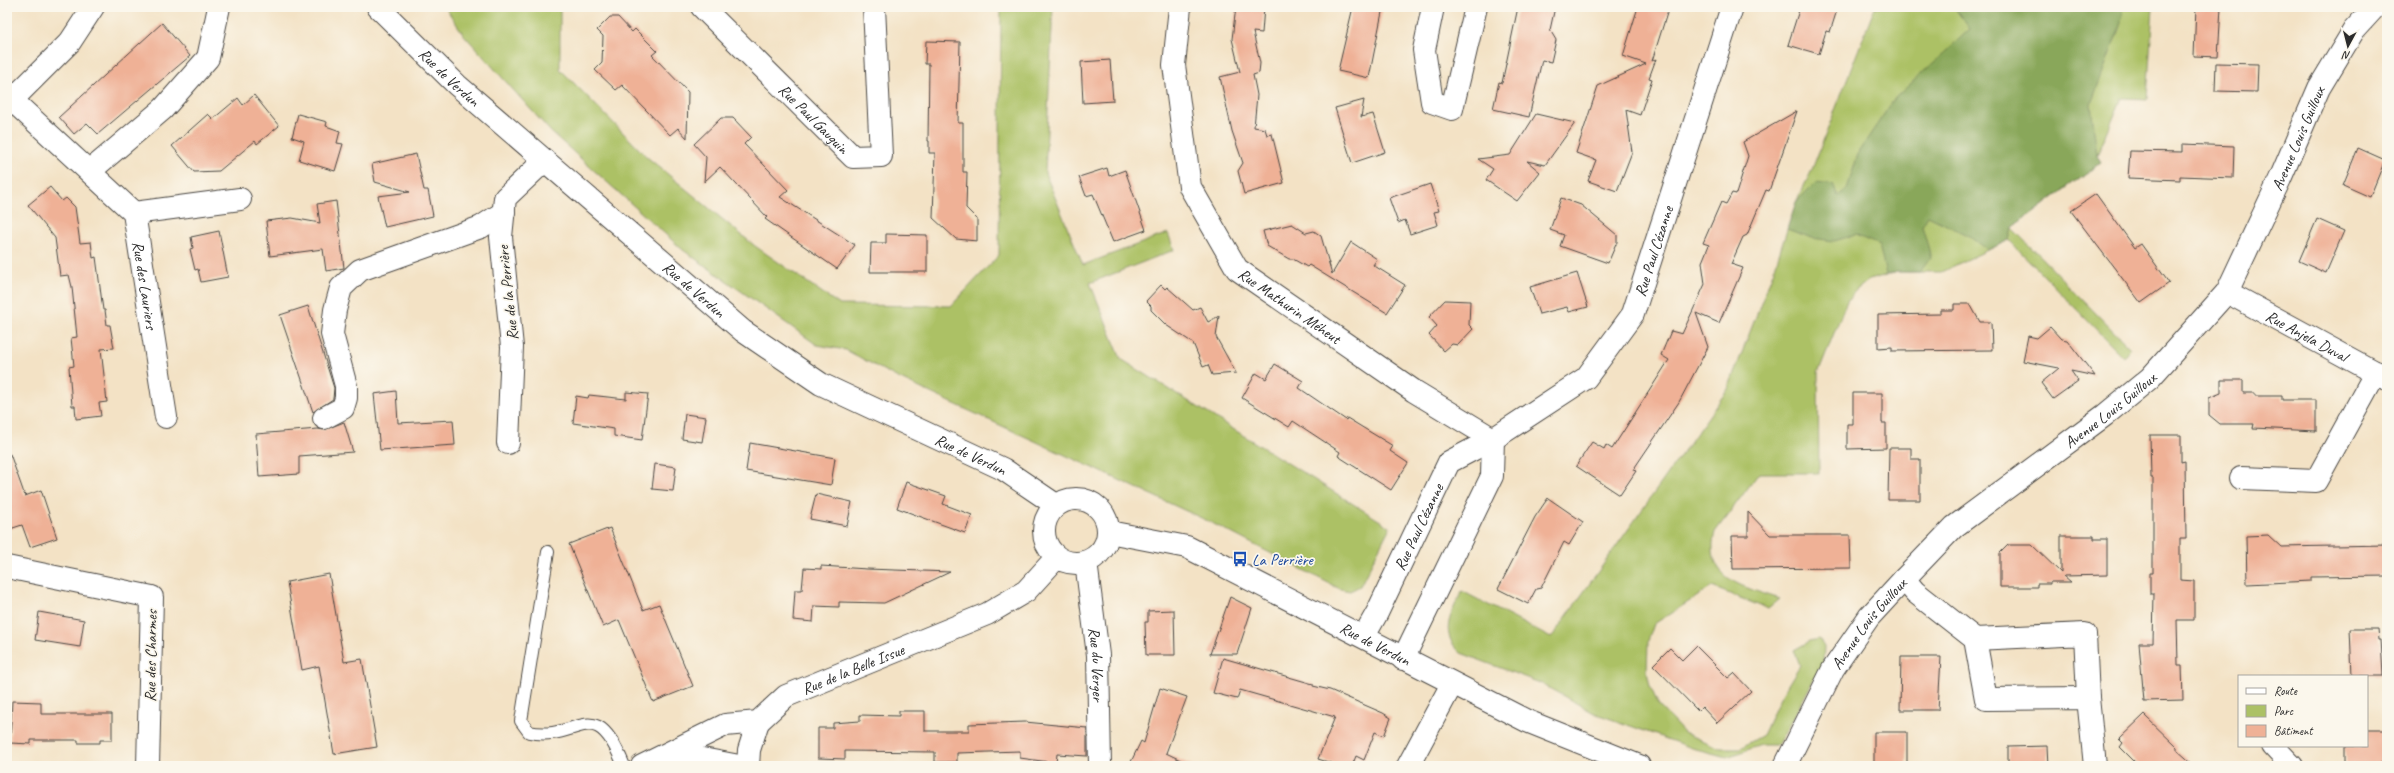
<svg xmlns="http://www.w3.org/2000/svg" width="2394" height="773" viewBox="0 0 2394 773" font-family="Caveat,sans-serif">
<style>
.green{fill:#acc165;stroke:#6c7648}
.forest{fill:#89a75a;stroke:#5a6942}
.building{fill:#efb196}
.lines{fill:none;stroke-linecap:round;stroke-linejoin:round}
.lane-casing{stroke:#494642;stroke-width:14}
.street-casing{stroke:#494642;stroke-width:24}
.secondary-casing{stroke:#494642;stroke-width:24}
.lane{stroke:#fff;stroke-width:12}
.street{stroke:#fff;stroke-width:22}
.secondary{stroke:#fff;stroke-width:22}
.labels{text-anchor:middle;stroke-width:3.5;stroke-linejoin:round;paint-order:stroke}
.street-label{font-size:16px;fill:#2b2b2b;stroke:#fbf7ec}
.transit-label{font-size:16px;fill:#164399;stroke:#fbf7ec;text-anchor:start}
</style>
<rect width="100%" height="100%" fill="#fbf7ec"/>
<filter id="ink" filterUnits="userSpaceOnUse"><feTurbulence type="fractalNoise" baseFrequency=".025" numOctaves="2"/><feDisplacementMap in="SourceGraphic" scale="8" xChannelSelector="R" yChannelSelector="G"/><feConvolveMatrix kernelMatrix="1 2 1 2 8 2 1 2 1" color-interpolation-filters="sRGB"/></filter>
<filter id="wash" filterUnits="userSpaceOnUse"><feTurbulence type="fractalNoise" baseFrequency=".012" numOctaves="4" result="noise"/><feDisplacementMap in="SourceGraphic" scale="16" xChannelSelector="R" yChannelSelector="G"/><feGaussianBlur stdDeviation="0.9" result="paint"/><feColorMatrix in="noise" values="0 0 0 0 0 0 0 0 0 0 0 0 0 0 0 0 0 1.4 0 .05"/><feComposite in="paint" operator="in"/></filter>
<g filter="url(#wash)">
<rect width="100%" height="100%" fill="#f3e2c5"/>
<path class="green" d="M 445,7 L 560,7 L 560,69 L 647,157 L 755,246 L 840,305 L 951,306 L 999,255 L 1001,7 L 1053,7 L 1045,173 L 1083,265 L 1168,233 L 1174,250 L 1090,283 L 1121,359 L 1390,527 L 1360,586 L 1350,591 L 1340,589 L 1210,522 L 896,377 L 846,350 L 817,345 L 683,250 L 551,132 L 464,35 Z
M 1875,7 L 2153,7 L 2147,99 L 2122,98 L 2097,156 L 2101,162 L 2012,228 L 2130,348 L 2123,357 L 2009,240 L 1941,272 L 1897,272 L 1869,280 L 1855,291 L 1847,301 L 1818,373 L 1819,473 L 1759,473 L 1715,532 C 1703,580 1745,587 1780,599 L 1768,609 L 1712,587 L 1654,624 L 1648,641 L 1647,672 L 1650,686 L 1659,706 L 1684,733 L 1720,748 L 1740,748 L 1763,735 L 1781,696 L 1800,665 L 1794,650 L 1810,641 L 1819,639 L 1824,647 L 1823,663 L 1778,745 L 1761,745 L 1727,757 L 1692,748 L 1594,713 L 1540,683 L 1461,653 C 1438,633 1451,614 1462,591 L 1551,638 L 1728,389 L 1775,267 L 1796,202 L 1811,172 Z"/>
<path class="forest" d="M 1954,7 L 2124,7 L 2120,26 L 2091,104 L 2097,156 L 2101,162 L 2012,228 L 2009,240 L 1988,250 L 1971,237 L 1928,216 L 1922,226 L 1931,257 L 1920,272 L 1897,272 L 1886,275 L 1879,245 L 1855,235 L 1834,241 L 1812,238 L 1787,229 L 1796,202 L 1815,183 L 1833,185 L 1838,196 L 1847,189 L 1859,151 L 1895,98 L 1970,29 Z"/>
<g id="blocks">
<path class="building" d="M 1236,7 L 1264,7 L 1262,33 L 1253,32 L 1260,63 L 1259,73 L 1253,75 L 1257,95 L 1254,127 L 1265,129 L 1267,135 L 1272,134 L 1284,183 L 1244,194 L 1238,171 L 1243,163 L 1232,131 L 1220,77 L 1240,72 L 1232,39 Z
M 1353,7 L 1383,7 L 1369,78 L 1338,71 Z
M 1518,7 L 1555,7 L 1550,30 L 1556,40 L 1551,62 L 1542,60 L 1529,117 L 1493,109 L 1499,82 L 1502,83 Z
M 1638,7 L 1669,7 L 1652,61 L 1656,59 L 1649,78 L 1652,79 L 1640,115 L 1626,110 L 1632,152 L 1617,191 L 1588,181 L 1596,160 L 1576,153 L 1598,86 L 1646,64 L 1623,56 Z
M 1800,7 L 1838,7 L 1830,32 L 1826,31 L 1819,54 L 1788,45 Z
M 2196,7 L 2221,7 L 2218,57 L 2194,56 Z
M 610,17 L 618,17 L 632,32 L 635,29 L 657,51 L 652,55 L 688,92 L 687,138 L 678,128 L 670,135 L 622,85 L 616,90 L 595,70 L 602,63 L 603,36 L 597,30 Z
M 162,23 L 190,56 L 98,134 L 87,123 L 74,134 L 59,117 Z
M 926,41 L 960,42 L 958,123 L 963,123 L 963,172 L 967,172 L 966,208 L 977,219 L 977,241 L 956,239 L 933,218 L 935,153 L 929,153 L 929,141 L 928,141 L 929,64 L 925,64 Z
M 1110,60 L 1113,101 L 1083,103 L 1081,62 Z
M 2216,63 L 2258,64 L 2257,92 L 2215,91 Z
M 254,95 L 279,126 L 257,144 L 255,141 L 219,171 L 194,172 L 172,146 L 208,114 L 213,119 L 238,98 L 243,105 Z
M 1364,100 L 1361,117 L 1373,114 L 1385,152 L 1352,163 L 1335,108 Z
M 1797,111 L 1769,191 L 1766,190 L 1747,235 L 1743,237 L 1731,264 L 1743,268 L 1719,323 L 1696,313 L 1708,347 L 1679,402 L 1633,470 L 1636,471 L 1620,495 L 1576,466 L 1592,442 L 1604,449 L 1606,445 L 1612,449 L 1669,360 L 1661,355 L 1671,331 L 1682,334 L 1705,284 L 1702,262 L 1709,245 L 1703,243 L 1721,202 L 1726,204 L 1732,193 L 1736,194 L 1748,156 L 1743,142 Z
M 298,114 L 327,122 L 326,126 L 340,131 L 337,143 L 343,144 L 335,171 L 299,160 L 304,141 L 292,137 Z
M 1536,114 L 1575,123 L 1545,165 L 1527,161 L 1540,172 L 1517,201 L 1486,180 L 1493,169 L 1478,159 L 1510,155 Z
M 721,118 L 733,118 L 751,137 L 744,144 L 788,190 L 780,197 L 855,245 L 837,269 L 765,219 L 767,217 L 720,167 L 704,182 L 706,157 L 694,144 Z
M 2182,144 L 2234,146 L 2233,178 L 2180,176 L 2180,180 L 2128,178 L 2130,151 L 2182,152 Z
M 2358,148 L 2385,160 L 2370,197 L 2343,185 Z
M 416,154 L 424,190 L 428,190 L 433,216 L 385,227 L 378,196 L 410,192 L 375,182 L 372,164 Z
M 1107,168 L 1109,176 L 1125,170 L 1146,230 L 1113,242 L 1093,194 L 1086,196 L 1079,177 Z
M 1430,184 L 1439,211 L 1434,212 L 1438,225 L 1410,234 L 1405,220 L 1398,223 L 1389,198 Z
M 50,187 L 62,201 L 66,198 L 75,207 L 80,243 L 91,242 L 93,258 L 96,257 L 103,310 L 105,310 L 107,325 L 110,325 L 114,348 L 101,349 L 107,402 L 99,403 L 101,416 L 76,419 L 75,406 L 72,406 L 69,367 L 74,366 L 71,338 L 77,337 L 72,287 L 69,275 L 60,276 L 55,238 L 28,205 Z
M 2096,194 L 2135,248 L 2141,244 L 2169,283 L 2141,303 L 2071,211 Z
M 1561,198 L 1581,205 L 1617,235 L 1617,242 L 1608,263 L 1560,246 L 1564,235 L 1550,230 Z
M 336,201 L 344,268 L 326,271 L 323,249 L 270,256 L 266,221 L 292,218 L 320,223 L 317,204 Z
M 2317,219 L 2344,231 L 2326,273 L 2299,261 Z
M 1292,224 L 1306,233 L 1314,231 L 1321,236 L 1332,274 L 1351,242 L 1377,259 L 1373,265 L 1405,285 L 1387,313 L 1309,265 L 1307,267 L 1293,259 L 1289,259 L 1267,246 L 1263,231 Z
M 219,231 L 228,277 L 201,282 L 198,269 L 195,270 L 190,249 L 193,248 L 191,237 Z
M 886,234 L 927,235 L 927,272 L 870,272 L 871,243 L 886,243 Z
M 1577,273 L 1588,307 L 1569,312 L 1567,307 L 1539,314 L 1530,287 Z
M 1161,285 L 1165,289 L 1167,287 L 1193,310 L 1200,307 L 1208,322 L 1219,316 L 1216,337 L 1236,373 L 1212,375 L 1208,365 L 1203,367 L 1193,343 L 1166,325 L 1151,310 L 1151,306 L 1146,301 Z
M 1445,300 L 1470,301 L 1469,325 L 1473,329 L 1458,345 L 1452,344 L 1444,351 L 1429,335 L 1437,326 L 1429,317 Z
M 1954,304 L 1970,304 L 1980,322 L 1991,322 L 1992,350 L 1892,351 L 1892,347 L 1878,348 L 1878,315 L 1941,314 L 1941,310 L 1954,310 Z
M 308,306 L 334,388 L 333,399 L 313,412 L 280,315 Z
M 2050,327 L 2061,339 L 2067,340 L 2095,376 L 2071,371 L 2078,381 L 2053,399 L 2041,383 L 2059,368 L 2023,361 L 2028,336 L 2037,338 Z
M 1275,364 L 1303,381 L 1299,388 L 1346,420 L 1347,418 L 1393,446 L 1390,451 L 1408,463 L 1391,490 L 1338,456 L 1340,452 L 1293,421 L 1289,427 L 1242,398 L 1256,373 L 1266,379 Z
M 2221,380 L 2243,380 L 2243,393 L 2255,393 L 2255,396 L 2282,396 L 2282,400 L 2316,400 L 2316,431 L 2253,428 L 2254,424 L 2220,424 L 2209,415 L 2209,398 L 2221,393 Z
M 396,391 L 398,423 L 453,420 L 455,445 L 380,450 L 374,394 Z
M 626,392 L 648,394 L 642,440 L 614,436 L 614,429 L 573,423 L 576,396 L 588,398 L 589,395 L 626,399 Z
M 1853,393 L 1882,393 L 1882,423 L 1886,423 L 1886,448 L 1847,449 L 1847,424 L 1853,424 Z
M 685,414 L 706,417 L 702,442 L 682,439 Z
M 344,422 L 353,452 L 299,456 L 299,474 L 259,477 L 256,434 L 318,429 L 324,430 Z
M 2150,435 L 2181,435 L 2181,462 L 2185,461 L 2186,539 L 2180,539 L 2180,580 L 2194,581 L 2194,620 L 2177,620 L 2178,665 L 2182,665 L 2183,700 L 2144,701 L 2139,643 L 2153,643 L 2154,594 L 2150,594 L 2150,573 L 2153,573 L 2153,478 L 2151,478 Z
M 750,443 L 835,458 L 831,485 L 746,471 Z
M 1889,448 L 1911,448 L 1911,459 L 1920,459 L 1920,500 L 1888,500 Z
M 7,454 L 10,454 L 25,496 L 41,490 L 57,538 L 30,547 L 22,525 L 7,530 Z
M 655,464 L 676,467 L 673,491 L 652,489 Z
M 906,482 L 946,496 L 943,504 L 972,515 L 965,533 L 897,508 Z
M 816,494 L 852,502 L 847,526 L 810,519 Z
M 1548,498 L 1583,522 L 1569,545 L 1564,542 L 1541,588 L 1536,589 L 1528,604 L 1498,589 L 1535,517 Z
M 1748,512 L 1770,535 L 1850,535 L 1851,568 L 1733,569 L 1732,536 L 1748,536 Z
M 610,528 L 643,610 L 659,604 L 693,686 L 653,702 L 619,620 L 603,627 L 569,544 Z
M 2268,535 L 2281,547 L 2387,545 L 2387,576 L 2311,577 L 2311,581 L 2247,584 L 2246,536 Z
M 2061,536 L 2094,536 L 2094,539 L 2107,539 L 2107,575 L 2064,576 L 2071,582 L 2050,582 L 2050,584 L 2037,584 L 2037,587 L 2000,587 L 2000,553 L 2008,545 L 2032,545 L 2061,573 Z
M 821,566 L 867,569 L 950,572 L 884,603 L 839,602 L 839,607 L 814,606 L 813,622 L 793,620 L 795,590 L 802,590 L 804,568 L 821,569 Z
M 329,574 L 344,662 L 362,659 L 377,747 L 334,754 L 319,666 L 302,670 L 287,582 Z
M 1230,597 L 1252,608 L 1237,654 L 1210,654 Z
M 1174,610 L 1175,655 L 1146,655 L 1145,622 L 1148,622 L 1148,611 Z
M 39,612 L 84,620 L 80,647 L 35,640 Z
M 2350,629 L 2378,629 L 2379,640 L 2381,640 L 2383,676 L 2352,676 Z
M 1696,646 L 1728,678 L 1734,673 L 1751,691 L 1717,723 L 1702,707 L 1698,711 L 1653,665 L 1670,648 L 1682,660 Z
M 1901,657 L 1941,657 L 1938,710 L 1900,710 Z
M 1223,658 L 1313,684 L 1313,686 L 1330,690 L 1383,713 L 1391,718 L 1384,736 L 1375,732 L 1364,760 L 1356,756 L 1352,766 L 1341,766 L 1318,759 L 1335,717 L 1240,690 L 1237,699 L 1213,693 Z
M 1160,688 L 1187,697 L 1166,753 L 1193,766 L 1129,766 L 1141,741 L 1144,743 Z
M 12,701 L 41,702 L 41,714 L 112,714 L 112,740 L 100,740 L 100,743 L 78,743 L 78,740 L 31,740 L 31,744 L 10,743 Z
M 899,711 L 925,711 L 925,731 L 969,731 L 969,724 L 1025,722 L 1087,728 L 1087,756 L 1057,754 L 1056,763 L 1020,758 L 1020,751 L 957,753 L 957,762 L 935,762 L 935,752 L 845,751 L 845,759 L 818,758 L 818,728 L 833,728 L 833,723 L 860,721 L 860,715 L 899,716 Z
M 2144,715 L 2177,747 L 2177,750 L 2195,766 L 2139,766 L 2120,747 L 2123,743 L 2119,739 Z
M 2367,730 L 2387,730 L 2387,762 L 2379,762 L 2379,766 L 2345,766 L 2345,746 L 2367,746 Z
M 1874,732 L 1907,732 L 1907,766 L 1874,766 Z
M 2047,746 L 2048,766 L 2008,766 L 2008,747 Z"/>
</g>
</g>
<g filter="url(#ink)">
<use href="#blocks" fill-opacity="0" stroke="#494642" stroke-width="1"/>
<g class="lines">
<g class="lane-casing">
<path id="lane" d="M 548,552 L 521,721 L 529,732 C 579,743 594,691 624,766"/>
</g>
<g class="street-casing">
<g id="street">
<path id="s1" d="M 702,7 L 853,157 L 881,156 L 874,7"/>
<path id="s2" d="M 1180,7 L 1174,65 L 1190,187 L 1237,269 L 1414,391 L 1493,439 L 1586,378 L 1633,314 L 1732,7"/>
<path d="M 1433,7 L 1424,50 L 1432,102 L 1452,109 L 1476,7"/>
<path id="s3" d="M 13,101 L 134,213 L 166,417"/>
<path d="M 7,105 L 70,42 L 93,7"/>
<path d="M 90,171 L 163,109 L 208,58 L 219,7"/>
<path d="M 134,213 L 240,199"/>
<path id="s4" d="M 2227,292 L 2387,379"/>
<path d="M 324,418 L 343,408 L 346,398 L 346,386 L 332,334 L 335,310 L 341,288 L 360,270 L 481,227 L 504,212"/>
<path d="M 508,443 L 512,347 L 501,237 L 505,198 L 544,161"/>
<path d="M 2241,478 L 2316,481 L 2376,372"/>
<path id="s5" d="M 1086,562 L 1098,655 L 1100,766"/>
<path d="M 7,567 L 152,597 L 148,766"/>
<path d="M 1904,579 L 1915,592 L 1975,639 L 1986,699 L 2088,698 L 2095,766"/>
<path id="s6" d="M 1364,636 L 1377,613 L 1449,462 L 1493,439 L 1492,476 L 1403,659"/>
<path d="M 1975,639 L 2085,634 L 2088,698"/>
<path d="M 2273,746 L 2292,766"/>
<path d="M 665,762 L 692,757 L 739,766"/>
<path id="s7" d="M 642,766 L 725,725 L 758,722 L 786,696 L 987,614 L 1026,591 L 1056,558"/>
<path d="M 748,766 L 749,750 L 758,722"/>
<path d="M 1408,766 L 1452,684"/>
</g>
</g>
<g class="secondary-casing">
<g id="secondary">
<path id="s8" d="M 378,7 L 457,85 L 743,331 L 821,384 L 1003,469 L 1056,505"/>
<circle cx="1076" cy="531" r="32"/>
<path id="s9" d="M 1109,532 L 1187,547 L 1527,721 L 1639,766"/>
<path id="s10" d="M 1785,766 L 1833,669 L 1869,617 L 1904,579 L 1954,527 L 2105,415 L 2150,378 L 2227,292 L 2280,179 L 2319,88 L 2354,30 L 2375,7"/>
</g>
</g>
<use href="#lane" class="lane"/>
<use href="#street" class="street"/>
<use href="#secondary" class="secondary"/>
</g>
</g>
<defs>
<g id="bus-bare" transform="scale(1.2)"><path d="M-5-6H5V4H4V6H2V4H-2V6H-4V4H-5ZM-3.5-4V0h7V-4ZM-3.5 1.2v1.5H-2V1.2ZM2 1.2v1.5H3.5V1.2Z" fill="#1a4fb4" stroke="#fbf7ec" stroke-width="2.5" paint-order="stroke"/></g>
</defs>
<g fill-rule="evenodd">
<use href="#bus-bare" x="1240" y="559"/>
</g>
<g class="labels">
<g class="street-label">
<text dy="6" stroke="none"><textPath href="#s8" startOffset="100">Rue de Verdun</textPath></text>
<text dy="6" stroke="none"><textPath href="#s1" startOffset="158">Rue Paul Gauguin</textPath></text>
<text dy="6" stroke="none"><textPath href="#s10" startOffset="826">Avenue Louis Guilloux</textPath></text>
<text dy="6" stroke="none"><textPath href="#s2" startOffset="840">Rue Paul Cézanne</textPath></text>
<text dy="6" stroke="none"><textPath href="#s3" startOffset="238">Rue des Lauriers</textPath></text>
<text dy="6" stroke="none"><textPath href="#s8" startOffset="424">Rue de Verdun</textPath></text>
<text transform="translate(507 293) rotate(-96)" y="6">Rue de la Perrière</text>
<text dy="6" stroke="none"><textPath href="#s2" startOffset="340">Rue Mathurin Méheut</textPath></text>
<text dy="6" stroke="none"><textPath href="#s4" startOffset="91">Rue Anjela Duval</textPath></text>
<text dy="6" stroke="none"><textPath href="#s10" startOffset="490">Avenue Louis Guilloux</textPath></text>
<text dy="6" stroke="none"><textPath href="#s8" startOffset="748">Rue de Verdun</textPath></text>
<text dy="6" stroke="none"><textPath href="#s6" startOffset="122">Rue Paul Cézanne</textPath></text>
<text dy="6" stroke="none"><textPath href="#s10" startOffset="166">Avenue Louis Guilloux</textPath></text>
<text dy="6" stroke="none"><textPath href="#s9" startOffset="291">Rue de Verdun</textPath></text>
<text transform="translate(150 656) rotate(-89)" y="6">Rue des Charmes</text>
<text dy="6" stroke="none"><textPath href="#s5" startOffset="103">Rue du Verger</textPath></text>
<text dy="6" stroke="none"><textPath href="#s7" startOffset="236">Rue de la Belle Issue</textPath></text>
</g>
<g class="transit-label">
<text x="1252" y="565">La Perrière</text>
</g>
</g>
<rect width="2394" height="773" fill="none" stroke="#fbf7ec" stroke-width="24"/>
<rect x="2238" y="675" width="130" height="72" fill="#fbf7ec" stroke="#a8a59f"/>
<rect x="2246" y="688" width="20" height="6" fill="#ffffff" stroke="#a8a59f"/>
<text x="2274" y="695" font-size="12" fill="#2b2b2b">Route</text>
<rect x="2246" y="705" width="20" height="12" fill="#acc165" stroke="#a8a59f"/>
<text x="2274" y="715" font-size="12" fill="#2b2b2b">Parc</text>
<rect x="2246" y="725" width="20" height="12" fill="#efb196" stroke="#a8a59f"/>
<text x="2274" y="735" font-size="12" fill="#2b2b2b">Bâtiment</text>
<g transform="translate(2348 46) rotate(187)" stroke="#fbf7ec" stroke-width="3" paint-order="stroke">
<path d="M0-3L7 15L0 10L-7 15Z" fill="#2b2b2b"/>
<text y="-6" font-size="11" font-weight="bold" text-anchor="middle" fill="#2b2b2b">N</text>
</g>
</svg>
